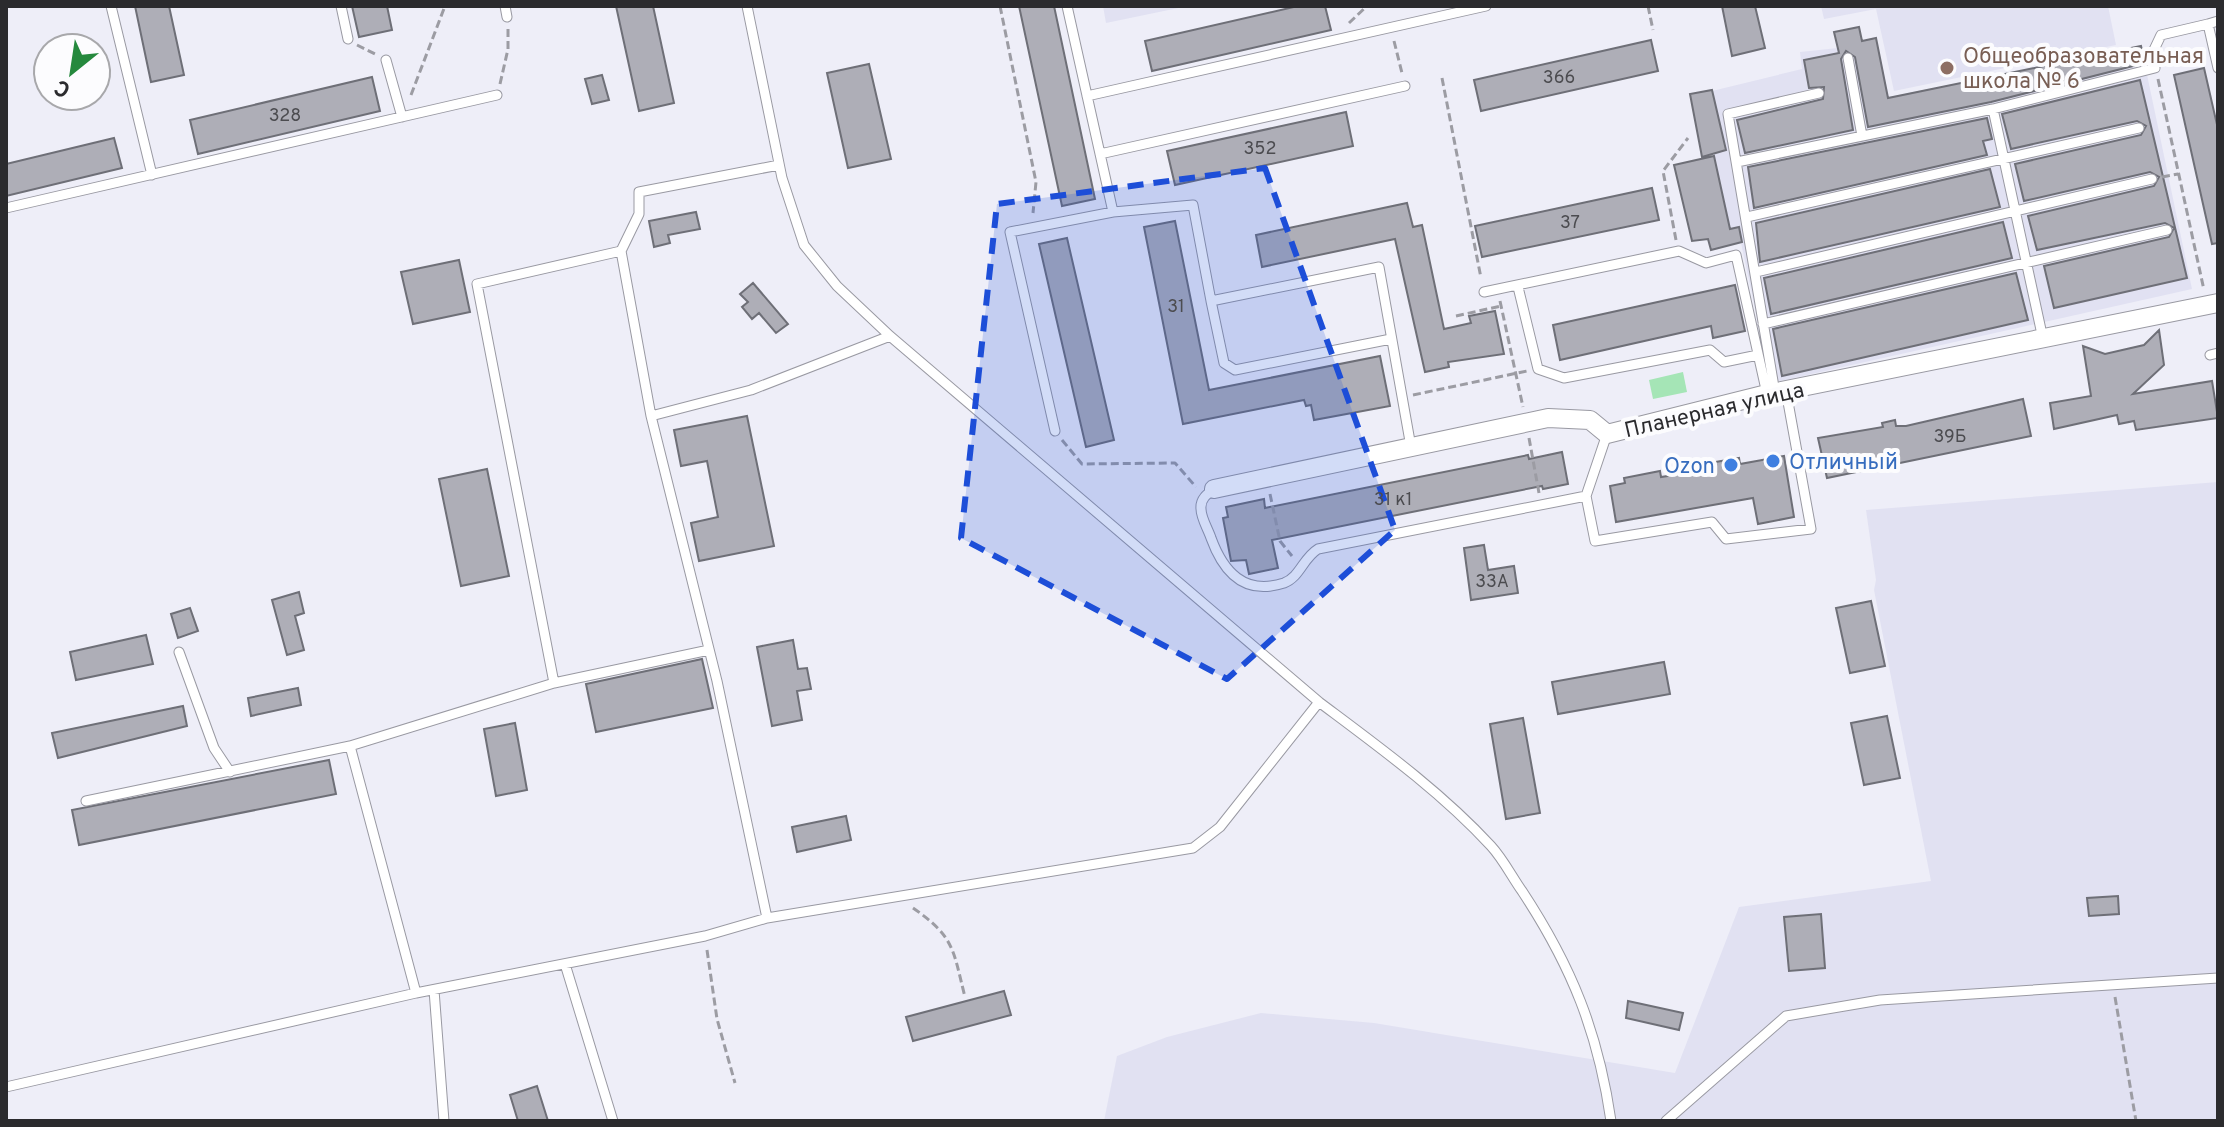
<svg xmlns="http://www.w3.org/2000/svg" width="2224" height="1127" viewBox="0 0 2224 1127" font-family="Overpass,sans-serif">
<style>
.built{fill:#e1e1f2}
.green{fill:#a5e5b6}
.building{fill:#aeaeb7;stroke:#6e6f77;stroke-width:2}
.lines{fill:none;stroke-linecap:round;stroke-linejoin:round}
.service-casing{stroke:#9999a2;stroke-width:11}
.minor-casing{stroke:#9999a2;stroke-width:20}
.path{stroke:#9c9ca3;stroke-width:3;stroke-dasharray:8 4;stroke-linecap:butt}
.service{stroke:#fff;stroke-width:9}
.minor{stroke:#fff;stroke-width:18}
.marked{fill:#1d4ed8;fill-opacity:0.2;stroke:#1d4ed8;stroke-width:6;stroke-dasharray:16 10;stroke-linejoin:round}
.education-dot{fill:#8d6e63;stroke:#fcfcfe;stroke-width:3}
.shop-dot{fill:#3f7fe0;stroke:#fcfcfe;stroke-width:3}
.labels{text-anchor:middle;stroke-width:8;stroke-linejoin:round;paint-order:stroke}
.number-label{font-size:18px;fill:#4c4c50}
.education-label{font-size:22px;fill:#785e54;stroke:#fcfcfe;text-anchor:start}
.street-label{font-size:22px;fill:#2b2b2e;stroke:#fcfcfe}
.shop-label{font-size:22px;fill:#366cbe;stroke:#fcfcfe;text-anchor:start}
</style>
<rect width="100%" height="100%" fill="#eeeef8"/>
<path class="built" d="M 1103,6 L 1188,6 L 1106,23 Z
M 1821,6 L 2108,6 L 2116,45 L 1894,91 L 1876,9 L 1824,19 Z
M 1859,27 L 1862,41 L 1876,38 L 1889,97 L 2141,46 L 2192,289 L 1771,383 L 1741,243 L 1733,244 L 1713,154 L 1725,150 L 1712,91 L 1802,69 L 1800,52 L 1838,48 L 1834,32 Z
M 2218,482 L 2218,1121 L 1104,1121 L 1117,1056 L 1167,1037 L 1261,1013 L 1374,1023 L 1675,1073 L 1739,907 L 1931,881 L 1874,590 L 1876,580 L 1866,510 Z"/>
<path class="green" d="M 1683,372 L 1687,392 L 1653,399 L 1649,380 Z"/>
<path class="building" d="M 135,6 L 169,6 L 184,75 L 151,82 Z
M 352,6 L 387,6 L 392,30 L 359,37 Z
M 616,6 L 653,6 L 674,103 L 639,111 Z
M 1019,6 L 1054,6 L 1095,199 L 1062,206 Z
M 1298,6 L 1325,6 L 1331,30 L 1152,71 L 1145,41 Z
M 1722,6 L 1755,6 L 1765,48 L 1732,56 Z
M 1859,27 L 1862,41 L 1876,38 L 1888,98 L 2141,46 L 2145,63 L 1991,102 L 1868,127 L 1855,57 L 1846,51 L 1841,59 L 1853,130 L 1745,153 L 1737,120 L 1823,99 L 1824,87 L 1809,88 L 1804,60 L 1839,53 L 1834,32 Z
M 1651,40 L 1658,71 L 1481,111 L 1474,80 Z
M 869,64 L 891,159 L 848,168 L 827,73 Z
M 2204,68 L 2218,129 L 2218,243 L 2212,244 L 2174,75 Z
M 602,75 L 609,100 L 592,104 L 585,79 Z
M 372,77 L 380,111 L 198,154 L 190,120 Z
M 2140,80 L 2187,278 L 2054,308 L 2044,266 L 2169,237 L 2174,228 L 2165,223 L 2037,250 L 2028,216 L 2154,186 L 2159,177 L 2150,172 L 2024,201 L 2015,164 L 2141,135 L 2146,126 L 2137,121 L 2011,149 L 2002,114 Z
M 1712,90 L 1726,150 L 1702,157 L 1690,94 Z
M 1346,112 L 1353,146 L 1175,185 L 1167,151 Z
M 1987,118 L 1992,139 L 1983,141 L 1987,155 L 1754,208 L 1748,167 Z
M 114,138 L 122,168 L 6,196 L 6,164 Z
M 1714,156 L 1730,229 L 1739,227 L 1742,242 L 1711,250 L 1708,239 L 1692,241 L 1674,165 Z
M 1990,169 L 2000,207 L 1760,262 L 1756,223 Z
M 1652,188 L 1659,220 L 1482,257 L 1475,226 Z
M 1407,203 L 1413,227 L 1422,225 L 1444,329 L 1471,323 L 1469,316 L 1495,311 L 1504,354 L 1448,362 L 1449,367 L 1425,372 L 1395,239 L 1262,267 L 1256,235 Z
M 696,212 L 700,229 L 668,235 L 670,243 L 654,247 L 649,221 Z
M 1175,221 L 1209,390 L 1380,356 L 1390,406 L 1314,420 L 1311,405 L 1306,406 L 1304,400 L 1183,424 L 1144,227 Z
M 2003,222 L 2012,258 L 1771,314 L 1764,278 Z
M 1067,238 L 1114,440 L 1086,447 L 1039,244 Z
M 459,260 L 470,312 L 413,324 L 401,272 Z
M 2016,273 L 2028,320 L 1782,376 L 1773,329 Z
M 753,283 L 788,324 L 776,333 L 759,313 L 752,319 L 742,307 L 748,302 L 740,294 Z
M 1735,285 L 1745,331 L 1713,338 L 1711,326 L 1560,360 L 1553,325 Z
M 2159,330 L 2164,365 L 2133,394 L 2212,381 L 2218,418 L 2136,430 L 2134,421 L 2119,424 L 2117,415 L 2054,429 L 2050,403 L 2091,396 L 2083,346 L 2105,354 L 2144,345 Z
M 2023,399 L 2031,436 L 1827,478 L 1818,438 L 1883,427 L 1882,423 L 1895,420 L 1896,426 L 1906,426 Z
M 747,416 L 774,546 L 699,561 L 691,523 L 718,517 L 707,461 L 681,466 L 674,430 Z
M 1562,452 L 1568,484 L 1543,489 L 1542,486 L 1272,540 L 1278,568 L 1249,574 L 1246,560 L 1231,561 L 1223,518 L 1228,517 L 1226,507 L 1264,499 L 1265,508 L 1528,455 L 1529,459 Z
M 1784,456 L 1794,517 L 1758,524 L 1753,498 L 1616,522 L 1610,486 L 1625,483 L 1624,478 L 1660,471 L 1661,477 L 1687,473 L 1686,467 L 1739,458 L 1740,464 Z
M 487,469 L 509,576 L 461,586 L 439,479 Z
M 1484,545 L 1488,570 L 1514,566 L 1518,593 L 1471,600 L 1464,548 Z
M 299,592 L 304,613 L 295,616 L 304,650 L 287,655 L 272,600 Z
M 1871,601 L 1885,666 L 1850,673 L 1836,608 Z
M 190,608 L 198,631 L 178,638 L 171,614 Z
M 146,635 L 153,664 L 76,680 L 70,652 Z
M 793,640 L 798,669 L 807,668 L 811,689 L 797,691 L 802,720 L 772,726 L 757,647 Z
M 702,659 L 713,708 L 596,732 L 586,684 Z
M 1664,662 L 1670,694 L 1558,714 L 1552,682 Z
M 298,688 L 301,705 L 251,716 L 248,698 Z
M 183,706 L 187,726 L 58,758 L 52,733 Z
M 1887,716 L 1900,778 L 1864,785 L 1851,723 Z
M 1523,718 L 1540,813 L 1506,819 L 1490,724 Z
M 515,723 L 527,790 L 496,796 L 484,729 Z
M 329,760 L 336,794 L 79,845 L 72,810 Z
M 846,816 L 851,840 L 797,852 L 792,827 Z
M 2118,896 L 2119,914 L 2089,916 L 2087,898 Z
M 1821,914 L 1825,968 L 1789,971 L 1784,917 Z
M 1004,991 L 1011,1015 L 913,1041 L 906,1017 Z
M 1628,1001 L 1683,1013 L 1679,1030 L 1626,1018 Z
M 537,1086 L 548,1121 L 518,1121 L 510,1095 Z"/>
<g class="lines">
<g class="service-casing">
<path id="service" d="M 111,6 L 152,175
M 341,6 L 348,39
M 505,6 L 507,17
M 1067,6 L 1113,212
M 2218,21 L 2208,24 L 2218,68
M 1848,58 L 1862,136
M 386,60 L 402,117
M 1087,96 L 1486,6
M 1993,109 L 2043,339
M 1100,154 L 1405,86
M 1737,162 L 1993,109 L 2155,68 L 2152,54 L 2161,35 L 2208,24
M 6,208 L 497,95
M 1747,217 L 2139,128
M 621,251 L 639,214 L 639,192 L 779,165
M 1756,272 L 2152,179
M 1518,287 L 1538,369 L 1564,378 L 1710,350 L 1724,362 L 1758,355
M 1484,292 L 1679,251 L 1706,263 L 1736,255 L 1767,394
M 1211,301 L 1224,363 L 1235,370 L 1391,339
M 1763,324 L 2167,230
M 2210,355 L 2218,353
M 1775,393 L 1728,114 L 1819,93
M 1055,431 L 1010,232 L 1113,212 L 1193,205 L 1211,301 L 1379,267 L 1411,447
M 1607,434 L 1586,496 L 1595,541 L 1712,522 L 1726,539 L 1811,529 L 1786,391
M 1214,489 C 1207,494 1200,499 1201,509 C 1201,518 1208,529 1211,538 C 1223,571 1244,596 1284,583 C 1300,577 1303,558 1318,549 L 1586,496
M 179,652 L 214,748 L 230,772
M 554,683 L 709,650
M 1319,702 C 1379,747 1440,791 1491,846 C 1503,859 1512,877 1522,891 C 1572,967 1598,1032 1611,1121
M 86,801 L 350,746
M 767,918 L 717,681 L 651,416 L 751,390 L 890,336
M 565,964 L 613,1121
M 434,990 L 444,1121
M 416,993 L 350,746 L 554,683 L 477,284 L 621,251 L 651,416
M 6,1087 L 416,993 L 705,936 L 767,918 L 1193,848 L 1220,827 L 1319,702 L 890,336 L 837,286 L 804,245 L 782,178 L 747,6
M 1666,1121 L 1786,1016 L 1880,1000 L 2218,978"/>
</g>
<g class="minor-casing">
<path id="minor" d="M 1214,489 L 1548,418 L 1590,420 L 1607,434 L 1767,394 L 2218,303"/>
</g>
<path class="path" d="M 1000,6 L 1036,182 L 1033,213
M 1648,6 L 1653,30
M 1349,23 L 1367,6
M 1394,41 L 1402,73
M 357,45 L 375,54
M 1442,78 L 1481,278
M 2158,79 L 2204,290
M 500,84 L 508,49 L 508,29
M 411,95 L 445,6
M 2162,177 L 2178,174
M 1676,240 L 1663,171 L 1688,138
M 1500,301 L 1523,407
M 1456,316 L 1501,306
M 1413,395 L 1527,371
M 1529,438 L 1539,493
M 1062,440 L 1082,464 L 1175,463 L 1196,487
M 1270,494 L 1280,541 L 1292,556
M 913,908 C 955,937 953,950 965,997
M 707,950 L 717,1019 L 735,1083
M 2115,997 L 2136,1121"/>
<use href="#service" class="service"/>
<use href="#minor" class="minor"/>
</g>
<path class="marked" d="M 1265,168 L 1395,530 L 1227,679 L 961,538 L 997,204 Z"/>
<circle class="education-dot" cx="1947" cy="68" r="8"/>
<g class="shop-dot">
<circle cx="1773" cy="461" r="8"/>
<circle cx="1731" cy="465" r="8"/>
</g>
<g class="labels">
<g class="number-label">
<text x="1559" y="83">366</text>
<text x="285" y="121">328</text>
<text x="1260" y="154">352</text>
<text x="1570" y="228">37</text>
<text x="1176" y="312">31</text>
<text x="1950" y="442">39Б</text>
<text x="1393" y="505">31 к1</text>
<text x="1492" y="587">33А</text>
</g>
<g class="education-label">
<text x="1963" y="63">Общеобразовательная<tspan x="1963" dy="25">школа № 6</tspan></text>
</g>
<g class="street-label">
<text transform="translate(1714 409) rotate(-13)" y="8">Планерная улица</text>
</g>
<g class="shop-label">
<text x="1789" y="469">Отличный</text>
<text x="1715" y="473" text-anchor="end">Ozon</text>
</g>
</g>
<rect width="2224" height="1127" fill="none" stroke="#2b2b2e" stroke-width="16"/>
<g transform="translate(72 72) rotate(210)"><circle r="38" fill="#fcfcfe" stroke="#a8a8ab" stroke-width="2"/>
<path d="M0-6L14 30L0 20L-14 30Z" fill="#25893d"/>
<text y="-12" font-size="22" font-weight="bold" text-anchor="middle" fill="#2b2b2e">С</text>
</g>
</svg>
